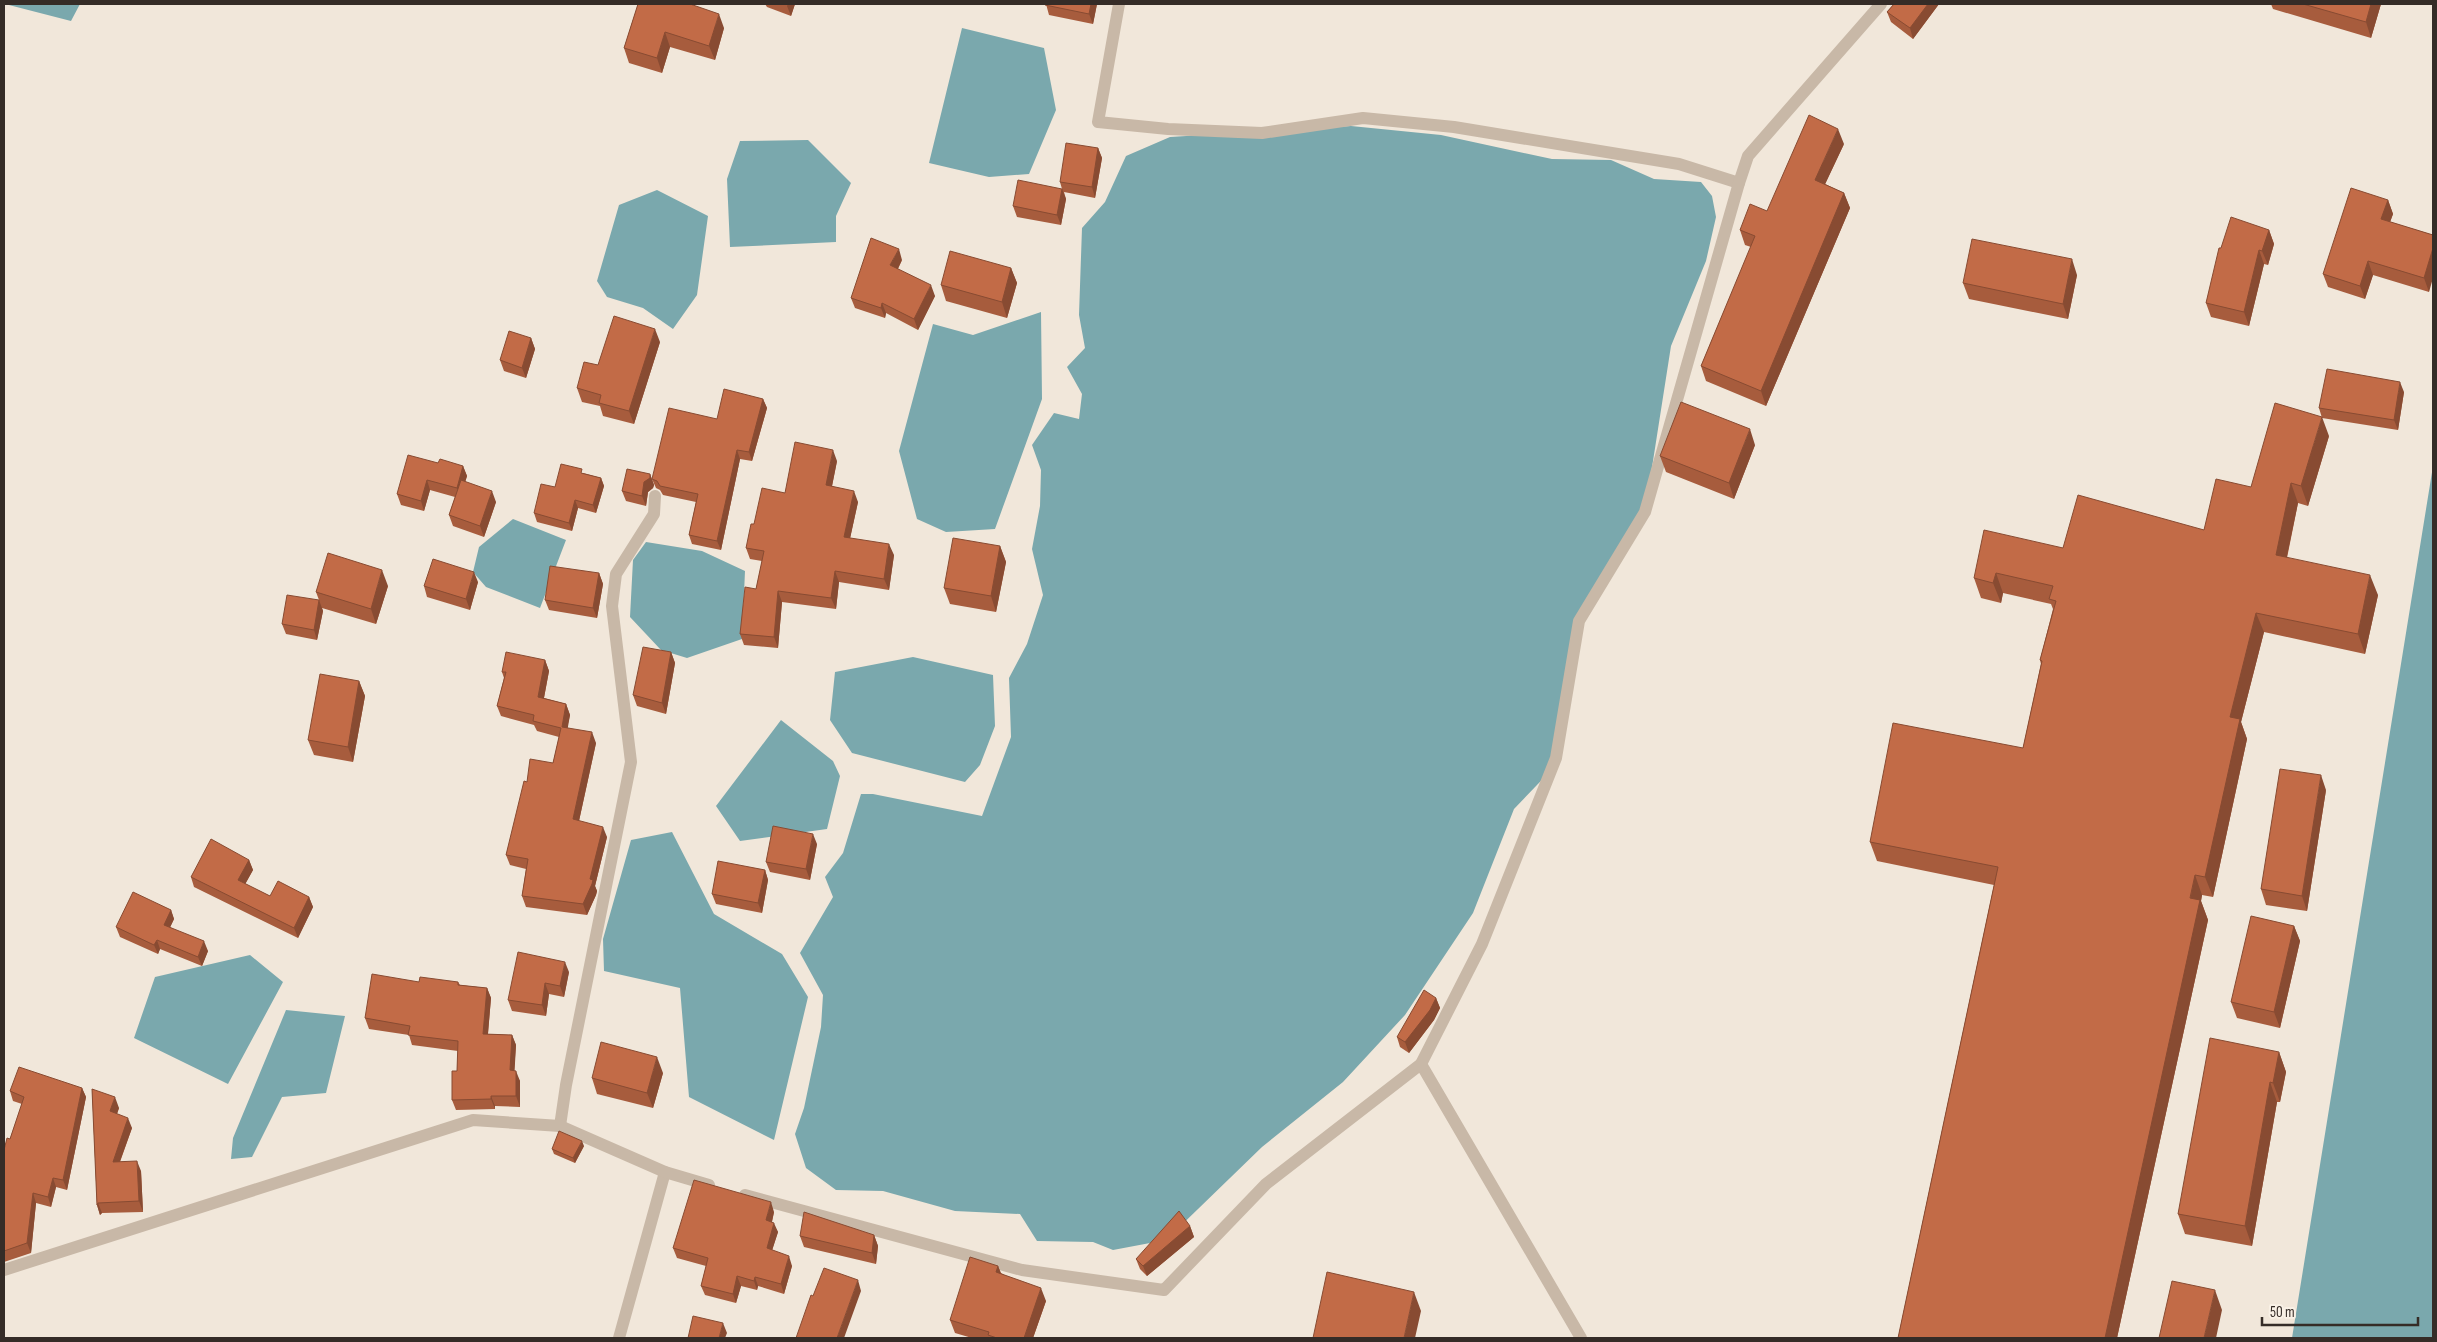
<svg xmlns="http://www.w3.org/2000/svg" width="2437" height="1342" viewBox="0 0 2437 1342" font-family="'Sofia Sans Condensed',sans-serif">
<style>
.water{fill:#7aa8ad}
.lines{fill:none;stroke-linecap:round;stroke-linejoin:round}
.minor{stroke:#c8b8a7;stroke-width:12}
.tertiary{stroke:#c8b8a7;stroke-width:12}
.wall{fill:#a75c3d}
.shaded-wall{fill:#884b32}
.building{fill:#c26b47;stroke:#884b32}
</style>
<rect width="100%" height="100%" fill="#f1e7da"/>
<path class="water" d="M 5,4 L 80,4 L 71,21 Z
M 962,28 L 1044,48 L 1056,110 L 1029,174 L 989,177 L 929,163 Z
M 1351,126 L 1441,135 L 1552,159 L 1611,160 L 1654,179 L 1701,182 L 1712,196 L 1716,217 L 1706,261 L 1671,346 L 1645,512 L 1573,628 L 1561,760 L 1514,809 L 1473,913 L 1405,1015 L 1343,1082 L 1262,1147 L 1166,1240 L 1113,1250 L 1093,1242 L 1037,1241 L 1020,1214 L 955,1211 L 883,1191 L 836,1190 L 806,1168 L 795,1134 L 804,1108 L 821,1027 L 823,995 L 800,953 L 833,897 L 825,877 L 843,853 L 861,794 L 873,794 L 982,816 L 1011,737 L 1009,678 L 1027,644 L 1043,595 L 1032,549 L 1040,506 L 1041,470 L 1032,445 L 1054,413 L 1079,419 L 1082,394 L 1067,367 L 1085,348 L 1079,315 L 1082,228 L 1105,202 L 1126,156 L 1170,137 Z
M 808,140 L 851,183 L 836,216 L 836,242 L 730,247 L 727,179 L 740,141 Z
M 657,190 L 708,216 L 697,295 L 673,329 L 643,308 L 607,297 L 597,281 L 619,205 Z
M 1041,312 L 1042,399 L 995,529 L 946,532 L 917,519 L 899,451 L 933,324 L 973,335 Z
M 2433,466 L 2433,1338 L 2292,1338 Z
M 513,519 L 566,540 L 540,608 L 486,587 L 473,572 L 479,547 Z
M 646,542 L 702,551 L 745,571 L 742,639 L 687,658 L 661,650 L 630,617 L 633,560 Z
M 913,657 L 993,675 L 995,726 L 980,765 L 965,782 L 852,753 L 830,720 L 835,672 Z
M 781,720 L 833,761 L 840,776 L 827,829 L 740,841 L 716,806 Z
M 672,832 L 714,914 L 782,954 L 808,997 L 774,1140 L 689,1097 L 680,988 L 604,971 L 603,939 L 631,840 Z
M 250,955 L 283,982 L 228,1084 L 134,1038 L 155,977 Z
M 286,1010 L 345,1016 L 326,1093 L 282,1097 L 252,1157 L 231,1159 L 233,1138 Z"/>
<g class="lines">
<path class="minor" d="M 1119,4 L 1098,122 L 1168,129 L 1262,133 L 1363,118 L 1454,127 L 1679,164 L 1739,183
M 1421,1064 L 1581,1338
M 560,1126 L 566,1085 L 631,762 L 612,606 L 616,574 L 654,514 L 655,496
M 619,1338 L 665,1172"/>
<path class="tertiary" d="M 745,1195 L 1022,1270 L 1164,1290 L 1266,1184 L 1421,1064 L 1482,944 L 1556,758 L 1579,621 L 1645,512 L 1739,183 L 1748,156 L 1881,4
M 4,1270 L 473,1120 L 560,1126 L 665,1172 L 709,1185"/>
</g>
<path class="wall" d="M 638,4 L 724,28 L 715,60 L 670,47 L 662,73 L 629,63 L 624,48 Z
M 765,4 L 795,4 L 791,16 L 767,7 Z
M 1046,4 L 1097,4 L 1093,24 L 1049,15 Z
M 1894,4 L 1939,4 L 1913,39 L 1891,22 L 1887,12 Z
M 2271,4 L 2381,4 L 2371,38 L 2273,9 Z
M 1844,144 L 1825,184 L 1844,193 L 1850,208 L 1766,406 L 1706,381 L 1701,366 L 1751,247 L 1745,245 L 1740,230 L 1767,211 Z
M 1098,148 L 1102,158 L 1095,198 L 1064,192 L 1066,199 L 1061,225 L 1017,217 L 1013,206 L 1062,189 L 1060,182 Z
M 2388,200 L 2393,214 L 2390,222 L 2433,235 L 2429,292 L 2373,275 L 2365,299 L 2328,287 L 2323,274 Z
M 2269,230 L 2274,244 L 2268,265 L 2264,264 L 2249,326 L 2211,317 L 2206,303 L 2221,248 Z
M 902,260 L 898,269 L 935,296 L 918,330 L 886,313 L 885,318 L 855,308 L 851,298 Z
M 1011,268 L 1017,283 L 1007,318 L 946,301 L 941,285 Z
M 2077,275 L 2068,319 L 1969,299 L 1963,283 Z
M 531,338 L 535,349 L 526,378 L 504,371 L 500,360 Z
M 660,342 L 634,424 L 603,416 L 600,406 L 582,402 L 577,388 L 598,365 Z
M 2404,392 L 2398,430 L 2322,418 L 2319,408 Z
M 763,399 L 767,408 L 752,461 L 740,459 L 721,550 L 692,544 L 689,535 L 696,502 L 663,495 L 660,490 L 656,488 L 652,479 L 717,419 Z
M 2329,436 L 2308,506 L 2298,503 L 2287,558 L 2378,595 L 2365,654 L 2264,632 L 2241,722 L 2247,739 L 2213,897 L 2202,895 L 2201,901 L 2208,920 L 2117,1338 L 1898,1338 L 1994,885 L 1877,861 L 1870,842 L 2023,748 L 2041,664 L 2040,660 L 2053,609 L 2051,604 L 2003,593 L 2001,603 L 1981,598 L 1974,578 L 2063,548 L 2204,530 L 2251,487 Z
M 1755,445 L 1734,499 L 1666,472 L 1660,456 Z
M 837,461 L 832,486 L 858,502 L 850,538 L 894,555 L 889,590 L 839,582 L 836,609 L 782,602 L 778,648 L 744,645 L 740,634 L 756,589 L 762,561 L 750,559 L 746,548 L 754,524 Z
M 438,463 L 463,466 L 467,476 L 465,482 L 496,502 L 484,537 L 453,526 L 449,515 L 455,497 L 430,490 L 424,511 L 401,505 L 397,494 Z
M 583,473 L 601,478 L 604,486 L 596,513 L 578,508 L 572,531 L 537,522 L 534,513 L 555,487 Z
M 650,474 L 654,485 L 653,488 L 648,492 L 646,506 L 626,501 L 622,491 Z
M 1000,546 L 1006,562 L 996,612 L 950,604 L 944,588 Z
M 599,573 L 603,584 L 597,618 L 549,610 L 545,600 Z
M 478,582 L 470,610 L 427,597 L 424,586 Z
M 388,586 L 376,624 L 322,608 L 323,611 L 317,640 L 286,634 L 282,624 L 319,600 L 316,592 Z
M 671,652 L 675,663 L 666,714 L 637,706 L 633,695 Z
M 545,660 L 549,671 L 544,698 L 566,704 L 570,715 L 567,728 L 596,743 L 579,821 L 607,837 L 595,886 L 597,891 L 596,895 L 587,915 L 526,907 L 522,896 L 526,869 L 510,865 L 506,855 L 527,782 L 553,763 L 559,737 L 537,731 L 534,725 L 501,716 L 497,706 L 504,678 L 502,672 Z
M 359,681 L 365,696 L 353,762 L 314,755 L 308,740 Z
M 2326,790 L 2307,911 L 2266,905 L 2261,889 Z
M 817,844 L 810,880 L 770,872 L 766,862 Z
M 249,860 L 253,870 L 245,884 L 270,896 L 309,897 L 313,907 L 298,938 L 194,887 L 191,877 Z
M 765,870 L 768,880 L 762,913 L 716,904 L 712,894 Z
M 171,910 L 174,919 L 170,927 L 208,951 L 202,966 L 160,949 L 158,954 L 120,937 L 116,927 Z
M 2294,926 L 2300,941 L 2280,1028 L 2237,1018 L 2231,1002 Z
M 569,972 L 564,997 L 549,994 L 546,1016 L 512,1011 L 508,1000 Z
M 419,982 L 458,982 L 460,985 L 487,988 L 491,998 L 488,1034 L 512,1035 L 516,1045 L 514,1071 L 520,1081 L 520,1107 L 495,1106 L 495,1109 L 456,1110 L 452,1100 L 457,1071 L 458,1051 L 412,1045 L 409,1035 L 369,1029 L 365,1018 Z
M 1436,998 L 1440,1008 L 1434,1020 L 1409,1053 L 1400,1047 L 1397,1037 Z
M 2279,1052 L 2286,1072 L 2280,1102 L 2277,1102 L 2252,1246 L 2185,1234 L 2178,1214 Z
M 663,1073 L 653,1108 L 597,1094 L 592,1078 Z
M 82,1088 L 86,1097 L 67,1190 L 56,1187 L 51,1207 L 36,1203 L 31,1253 L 4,1262 L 4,1150 L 10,1139 L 22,1104 L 13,1101 L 10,1091 Z
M 92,1089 L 119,1108 L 117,1114 L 132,1128 L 120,1162 L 141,1171 L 143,1212 L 102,1213 L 100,1215 L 97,1205 Z
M 584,1146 L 575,1163 L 554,1154 L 552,1149 Z
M 774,1212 L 772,1222 L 778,1232 L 772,1250 L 792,1266 L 784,1294 L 758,1286 L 757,1290 L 741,1286 L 736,1303 L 705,1295 L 701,1286 L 706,1266 L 677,1258 L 673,1248 Z
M 1190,1226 L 1194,1237 L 1147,1276 L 1140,1269 L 1136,1259 Z
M 874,1235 L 878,1246 L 876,1264 L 804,1247 L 800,1236 Z
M 998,1266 L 1001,1273 L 1046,1301 L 1033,1338 L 972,1338 L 955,1333 L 950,1320 Z"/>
<path class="shaded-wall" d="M 788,4 L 795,4 L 791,16 L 787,6 Z
M 1091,4 L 1097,4 L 1093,24 L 1089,14 Z
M 1928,4 L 1939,4 L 1913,39 L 1910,28 Z
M 2371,4 L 2381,4 L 2371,38 L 2366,22 Z
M 719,14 L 724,28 L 715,60 L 709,46 Z
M 665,32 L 670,47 L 662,73 L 657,58 Z
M 1838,129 L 1844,144 L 1820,195 L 1815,180 Z
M 1098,148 L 1102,158 L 1095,198 L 1092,187 Z
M 1062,189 L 1066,199 L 1061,225 L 1057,215 Z
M 1844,193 L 1850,208 L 1766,406 L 1761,391 Z
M 2388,200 L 2393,214 L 2386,233 L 2381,219 Z
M 2269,230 L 2274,244 L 2268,265 L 2262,251 Z
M 2433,248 L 2433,278 L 2429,292 L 2424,278 Z
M 899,249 L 902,260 L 894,276 L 890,265 Z
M 2259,250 L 2264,264 L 2249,326 L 2244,312 Z
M 2072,259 L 2077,275 L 2068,319 L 2063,304 Z
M 2368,261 L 2373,275 L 2365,299 L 2360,286 Z
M 1011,268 L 1017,283 L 1007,318 L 1002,302 Z
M 931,285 L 935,296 L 918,330 L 914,319 Z
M 882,303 L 886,313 L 885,318 L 881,308 Z
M 655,329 L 660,342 L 634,424 L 629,411 Z
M 531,338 L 535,349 L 526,378 L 522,368 Z
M 2400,382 L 2404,392 L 2398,430 L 2394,420 Z
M 763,399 L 767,408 L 752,461 L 749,452 Z
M 2322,417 L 2329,436 L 2308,506 L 2301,486 Z
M 1750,429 L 1755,445 L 1734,499 L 1729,483 Z
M 737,450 L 740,459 L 721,550 L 717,541 Z
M 833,450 L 837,461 L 830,496 L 826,485 Z
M 463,466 L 467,476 L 460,499 L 457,488 Z
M 650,474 L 654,485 L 653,488 L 648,492 L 646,506 L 642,496 L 644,482 Z
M 601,478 L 604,486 L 596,513 L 593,505 Z
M 427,480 L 430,490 L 424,511 L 421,501 Z
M 2291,483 L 2298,503 L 2283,575 L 2276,555 Z
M 492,491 L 496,502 L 484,537 L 480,526 Z
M 854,491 L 858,502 L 848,548 L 844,537 Z
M 575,500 L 578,508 L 572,531 L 569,523 Z
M 889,544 L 894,555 L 889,590 L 884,579 Z
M 1000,546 L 1006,562 L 996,612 L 991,596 Z
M 382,570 L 388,586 L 376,624 L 371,609 Z
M 835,571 L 839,582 L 836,609 L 831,598 Z
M 474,572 L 478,582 L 470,610 L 466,599 Z
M 599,573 L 603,584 L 597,618 L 593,608 Z
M 1996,573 L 2003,593 L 2001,603 L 1993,583 Z
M 2370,575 L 2378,595 L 2365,654 L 2358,634 Z
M 778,591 L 782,602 L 778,648 L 774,637 Z
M 319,600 L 323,611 L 317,640 L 314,630 Z
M 2256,613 L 2264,632 L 2241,722 L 2247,739 L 2213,897 L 2205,877 L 2230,717 Z
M 671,652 L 675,663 L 666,714 L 662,703 Z
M 545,660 L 549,671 L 542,708 L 538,697 Z
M 359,681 L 365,696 L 353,762 L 348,747 Z
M 566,704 L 570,715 L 566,738 L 562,727 Z
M 592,732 L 596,743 L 577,830 L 573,819 Z
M 2321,775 L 2326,790 L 2307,911 L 2302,896 Z
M 603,827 L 607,837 L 595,886 L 597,891 L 596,895 L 587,915 L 583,904 Z
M 813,834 L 817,844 L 810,880 L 806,869 Z
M 249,860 L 253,870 L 242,890 L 238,880 Z
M 765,870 L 768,880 L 762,913 L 758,903 Z
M 2195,875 L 2202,895 L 2201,901 L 2208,920 L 2117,1338 L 2105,1338 Z
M 309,897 L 313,907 L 298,938 L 294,928 Z
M 171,910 L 174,919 L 167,934 L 164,925 Z
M 2294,926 L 2300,941 L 2280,1028 L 2274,1012 Z
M 157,940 L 160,949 L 158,954 L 154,945 Z
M 204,941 L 208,951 L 202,966 L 198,957 Z
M 565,962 L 569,972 L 564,997 L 560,986 Z
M 545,983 L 549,994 L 546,1016 L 542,1005 Z
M 487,988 L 491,998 L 487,1044 L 483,1034 Z
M 1436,998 L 1440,1008 L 1434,1020 L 1409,1053 L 1405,1042 Z
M 512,1035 L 516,1045 L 514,1081 L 510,1070 Z
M 2279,1052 L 2286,1072 L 2280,1102 L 2273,1083 Z
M 657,1057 L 663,1073 L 653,1108 L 647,1093 Z
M 516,1071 L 520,1081 L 520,1107 L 516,1096 Z
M 2270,1082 L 2277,1102 L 2252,1246 L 2245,1226 Z
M 82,1088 L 86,1097 L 67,1190 L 63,1180 Z
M 491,1096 L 495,1106 L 495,1109 L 491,1099 Z
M 115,1097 L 119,1108 L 114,1122 L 110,1111 Z
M 128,1118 L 132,1128 L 116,1172 L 113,1162 Z
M 582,1141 L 584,1146 L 575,1163 L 573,1158 Z
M 137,1161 L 141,1171 L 143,1212 L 139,1201 Z
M 53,1178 L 56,1187 L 51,1207 L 48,1197 Z
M 33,1193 L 36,1203 L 31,1253 L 27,1243 Z
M 771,1202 L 774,1212 L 770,1230 L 766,1220 Z
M 98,1203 L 102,1213 L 100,1215 L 97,1205 Z
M 774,1223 L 778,1232 L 770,1257 L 767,1248 Z
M 1190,1226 L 1194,1237 L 1147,1276 L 1143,1266 Z
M 874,1235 L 878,1246 L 876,1264 L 872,1253 Z
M 789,1256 L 792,1266 L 784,1294 L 781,1284 Z
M 998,1266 L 1003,1279 L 996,1272 Z
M 737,1276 L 741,1286 L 736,1303 L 733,1294 Z
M 755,1277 L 758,1286 L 757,1290 L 754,1281 Z
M 858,1280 L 861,1291 L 844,1338 L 837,1338 Z
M 1041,1288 L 1046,1301 L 1033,1338 L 1024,1338 Z
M 2215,1290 L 2222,1310 L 2216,1338 L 2204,1338 Z
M 1414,1292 L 1421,1311 L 1415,1338 L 1404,1338 Z
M 723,1323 L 727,1333 L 725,1338 L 719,1338 Z"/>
<path class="building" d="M 638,4 L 690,4 L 719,14 L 709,46 L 665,32 L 657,58 L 624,48 Z
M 1046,4 L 1091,4 L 1089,14 L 1045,5 Z
M 1894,4 L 1928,4 L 1910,28 L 1887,12 Z
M 2303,4 L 2371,4 L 2366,22 Z
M 1809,115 L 1838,129 L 1815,180 L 1844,193 L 1761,391 L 1701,366 L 1755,236 L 1740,230 L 1750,204 L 1767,211 Z
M 1066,143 L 1098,148 L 1092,187 L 1060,182 Z
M 1018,180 L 1062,189 L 1057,215 L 1013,206 Z
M 2351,188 L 2388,200 L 2381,219 L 2433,235 L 2433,248 L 2424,278 L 2368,261 L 2360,286 L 2323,274 Z
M 2231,217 L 2269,230 L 2262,251 L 2259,250 L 2244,312 L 2206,303 L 2219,248 L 2221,248 Z
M 871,238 L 899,249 L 890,265 L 931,285 L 914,319 L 882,303 L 881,308 L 851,298 Z
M 1972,239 L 2072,259 L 2063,304 L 1963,283 Z
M 950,251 L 1011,268 L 1002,302 L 941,285 Z
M 614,316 L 655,329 L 629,411 L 599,403 L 601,395 L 577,388 L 584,362 L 598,365 Z
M 509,331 L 531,338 L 522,368 L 500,360 Z
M 2327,369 L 2400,382 L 2394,420 L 2319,408 Z
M 724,389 L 763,399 L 749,452 L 737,450 L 717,541 L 689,535 L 698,494 L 660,486 L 657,481 L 652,479 L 669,408 L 717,419 Z
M 1681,402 L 1750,429 L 1729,483 L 1660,456 Z
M 2275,403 L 2322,417 L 2301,486 L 2291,483 L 2276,555 L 2370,575 L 2358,634 L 2256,613 L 2230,717 L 2240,719 L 2205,877 L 2195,875 L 2190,898 L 2200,900 L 2105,1338 L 1898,1338 L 1998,867 L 1870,842 L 1893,723 L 2023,748 L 2042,661 L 2040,660 L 2056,601 L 2049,599 L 2053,586 L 1996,573 L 1993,583 L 1974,578 L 1984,530 L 2063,548 L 2078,495 L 2204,530 L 2216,479 L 2251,487 Z
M 795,442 L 833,450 L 826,485 L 854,491 L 844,537 L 889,544 L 884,579 L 835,571 L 831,598 L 778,591 L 774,637 L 740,634 L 745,587 L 756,589 L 764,551 L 746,548 L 751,524 L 754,524 L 762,488 L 785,493 Z
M 408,455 L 438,463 L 440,459 L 463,466 L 457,488 L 427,480 L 421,501 L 397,494 Z
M 561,464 L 582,469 L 581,473 L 601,478 L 593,505 L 575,500 L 569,523 L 534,513 L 541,484 L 555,487 Z
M 627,469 L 650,474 L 650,478 L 644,482 L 642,496 L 622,491 Z
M 461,480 L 492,491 L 480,526 L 449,515 Z
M 953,538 L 1000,546 L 991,596 L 944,588 Z
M 328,553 L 382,570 L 371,609 L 316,592 Z
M 433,559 L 474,572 L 466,599 L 424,586 Z
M 550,566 L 599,573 L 593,608 L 545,600 Z
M 287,595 L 319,600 L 314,630 L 282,624 Z
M 643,647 L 671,652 L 662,703 L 633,695 Z
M 506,652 L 545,660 L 538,697 L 566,704 L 562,727 L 592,732 L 573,819 L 603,827 L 590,879 L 593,880 L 592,884 L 583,904 L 522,896 L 528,859 L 506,855 L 524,781 L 527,782 L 530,759 L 553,763 L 561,728 L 533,721 L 534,715 L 497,706 L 506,672 L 502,672 Z
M 320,674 L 359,681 L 348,747 L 308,740 Z
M 2280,769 L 2321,775 L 2302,896 L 2261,889 Z
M 773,826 L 813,834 L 806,869 L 766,862 Z
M 211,839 L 249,860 L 238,880 L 270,896 L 278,881 L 309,897 L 294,928 L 191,877 Z
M 718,861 L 765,870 L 758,903 L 712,894 Z
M 133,892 L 171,910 L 164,925 L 204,941 L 198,957 L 157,940 L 154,945 L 116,927 Z
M 2251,916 L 2294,926 L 2274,1012 L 2231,1002 Z
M 518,952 L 565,962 L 560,986 L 545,983 L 542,1005 L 508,1000 Z
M 372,974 L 419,982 L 420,977 L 458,982 L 458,985 L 487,988 L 483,1034 L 512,1035 L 510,1070 L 516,1071 L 516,1096 L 491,1096 L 491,1099 L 452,1100 L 452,1071 L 457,1071 L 458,1041 L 408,1035 L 410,1026 L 365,1018 Z
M 1424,990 L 1436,998 L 1430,1010 L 1405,1042 L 1397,1037 Z
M 2210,1038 L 2279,1052 L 2273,1083 L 2270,1082 L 2245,1226 L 2178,1214 Z
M 601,1042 L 657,1057 L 647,1093 L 592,1078 Z
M 19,1067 L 82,1088 L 63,1180 L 53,1178 L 48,1197 L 33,1193 L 27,1243 L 4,1251 L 4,1150 L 7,1138 L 10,1139 L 24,1097 L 10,1091 Z
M 92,1089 L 115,1097 L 110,1111 L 128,1118 L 113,1162 L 137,1161 L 139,1201 L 98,1203 L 97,1205 Z
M 559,1131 L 582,1141 L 573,1158 L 552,1149 Z
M 694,1180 L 771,1202 L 766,1220 L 774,1223 L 767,1248 L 789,1256 L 781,1284 L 755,1277 L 754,1281 L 737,1276 L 733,1294 L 701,1286 L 708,1258 L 673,1248 Z
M 1179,1211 L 1190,1226 L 1143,1266 L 1136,1259 Z
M 804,1212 L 874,1235 L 872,1253 L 800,1236 Z
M 970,1257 L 998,1266 L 996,1272 L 1041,1288 L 1024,1338 L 997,1338 L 988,1335 L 989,1332 L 950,1320 Z
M 824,1268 L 858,1280 L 837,1338 L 796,1338 L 811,1295 L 813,1296 Z
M 1327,1272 L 1414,1292 L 1404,1338 L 1313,1338 Z
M 2172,1281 L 2215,1290 L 2204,1338 L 2159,1338 Z
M 693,1316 L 723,1323 L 719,1338 L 688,1338 Z"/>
<rect width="2437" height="1342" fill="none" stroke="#352c27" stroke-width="10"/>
<path d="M2262 1317v8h156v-8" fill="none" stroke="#352c27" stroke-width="2.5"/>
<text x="2270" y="1317" font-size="15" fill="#352c27" stroke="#f9f1e6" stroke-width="4" paint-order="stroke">50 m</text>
</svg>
